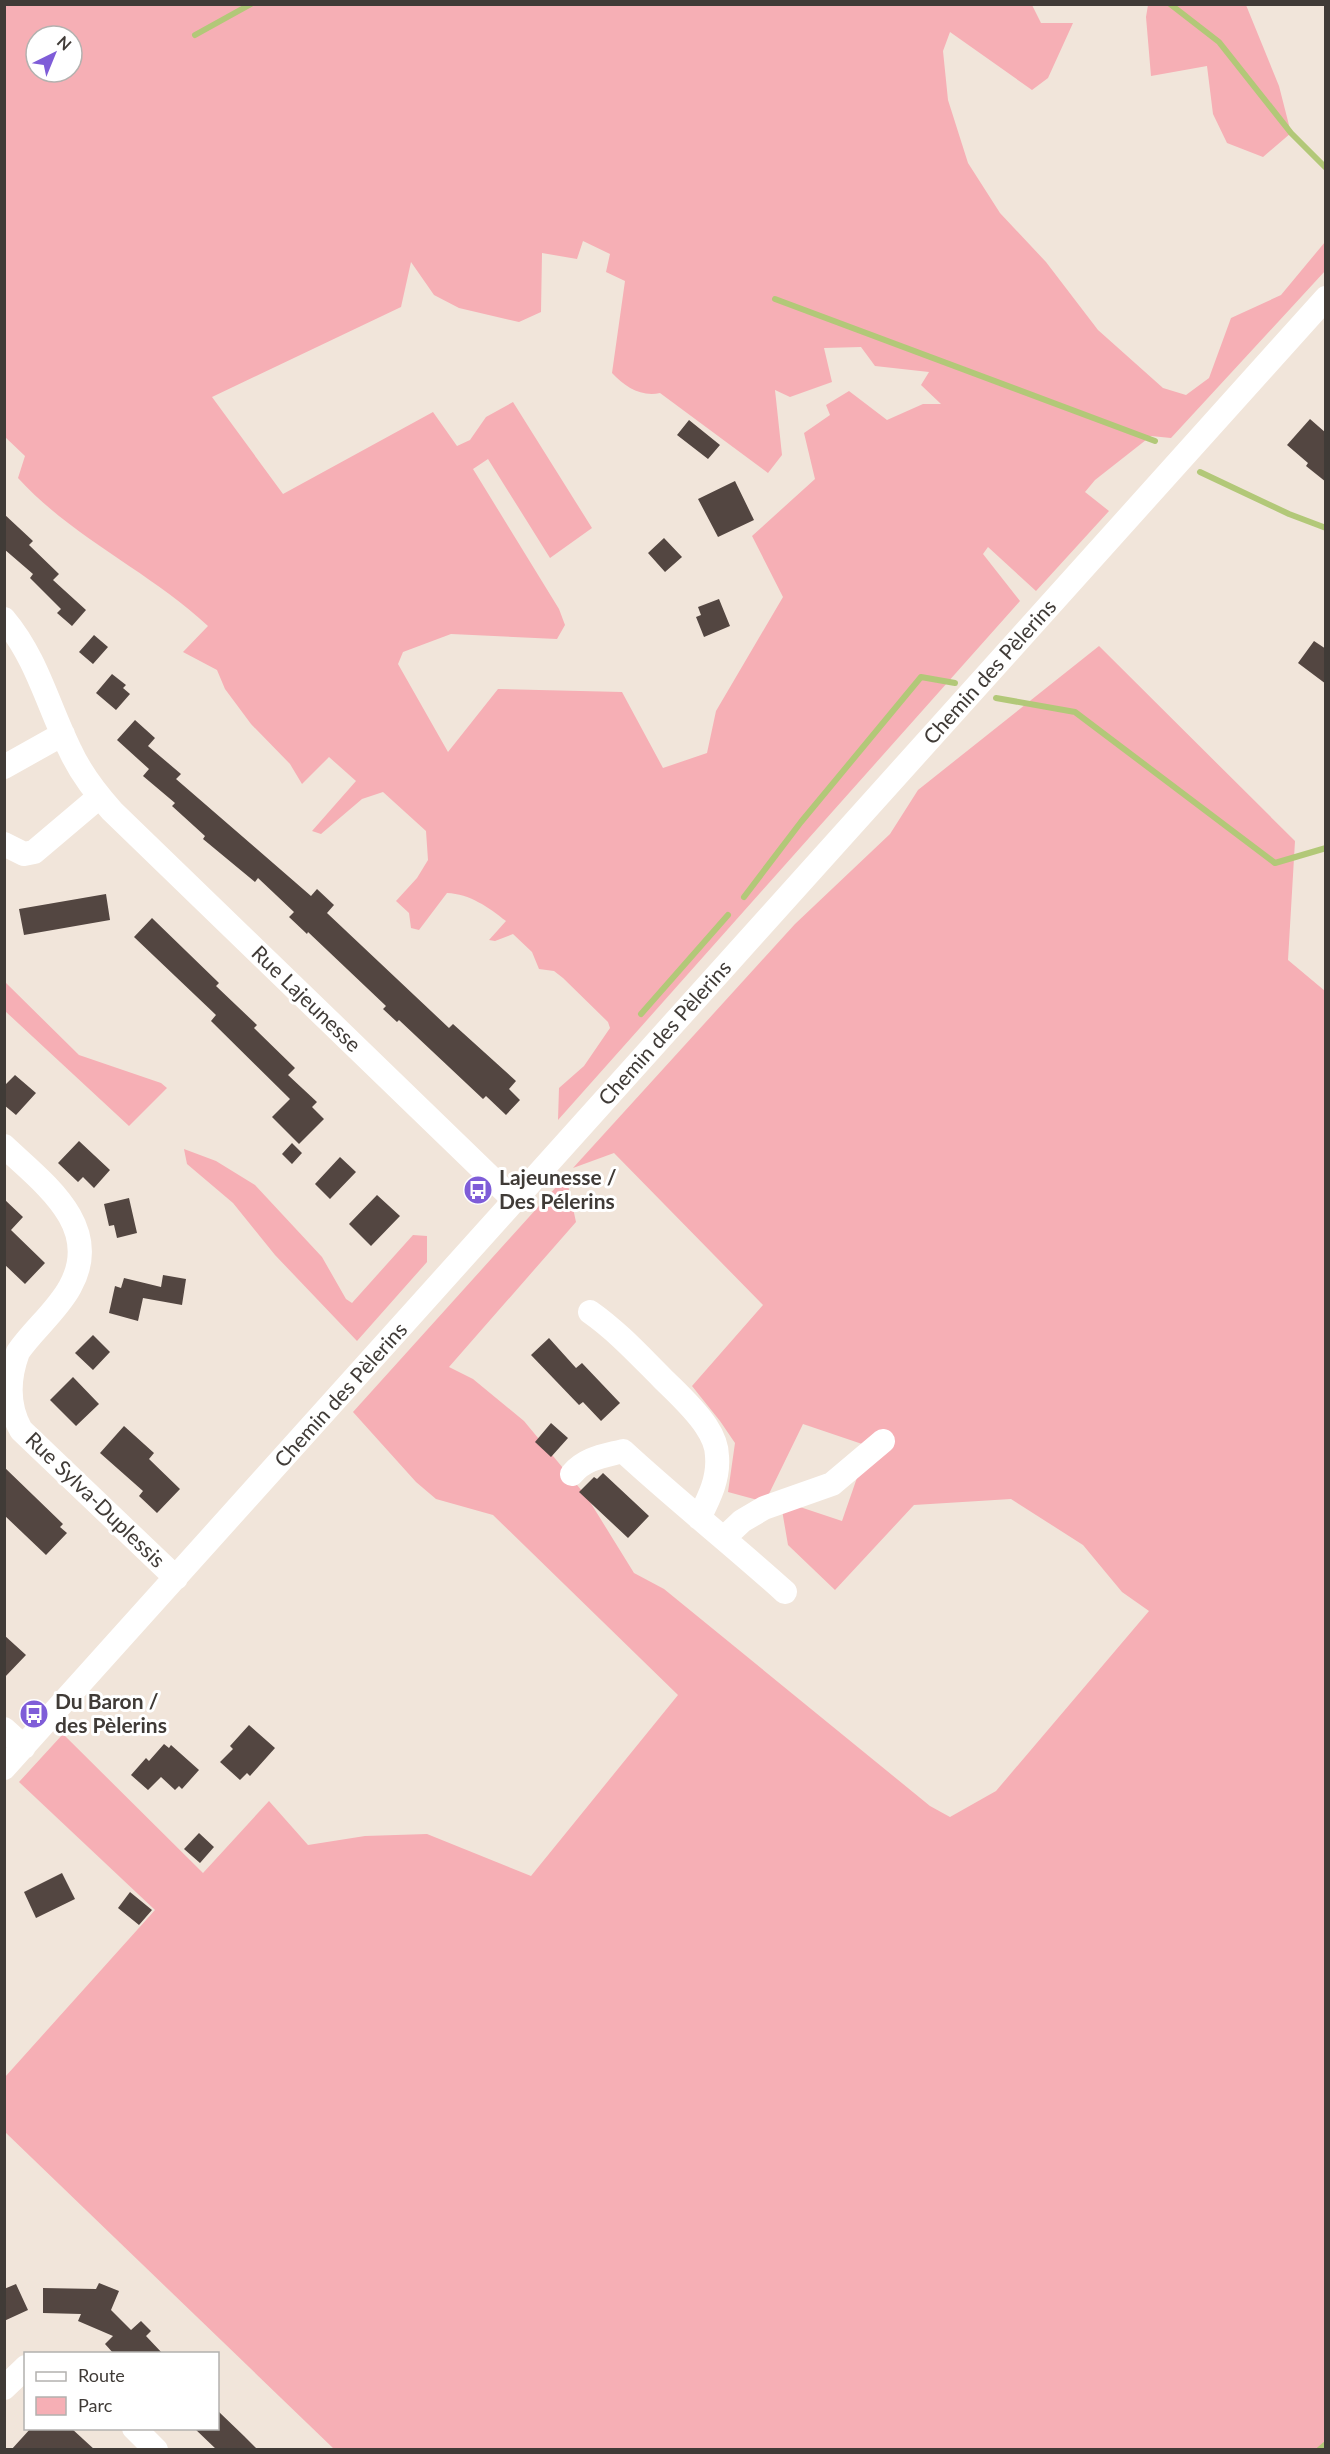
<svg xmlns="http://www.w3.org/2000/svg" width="1330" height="2454" viewBox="0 0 1330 2454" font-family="Lato,sans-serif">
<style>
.green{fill:#f6afb5;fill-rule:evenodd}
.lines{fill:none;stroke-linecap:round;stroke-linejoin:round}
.stream{stroke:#b2c878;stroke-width:6}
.building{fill:#534641}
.minor{stroke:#fff;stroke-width:24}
.labels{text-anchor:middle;stroke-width:6;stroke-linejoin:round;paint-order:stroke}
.street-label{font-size:21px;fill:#403b37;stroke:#fff}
.poi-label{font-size:21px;font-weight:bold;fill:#403b37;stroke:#fff;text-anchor:start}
</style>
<rect width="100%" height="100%" fill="#f1e5da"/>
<path class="green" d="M 4,5 L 1032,5 L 1041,23 L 1073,23 L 1048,78 L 1032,90 L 950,32 L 943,51 L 948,100 L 968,163 L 1000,213 L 1046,262 L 1098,330 L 1163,388 L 1186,395 L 1209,378 L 1231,318 L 1281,295 L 1325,242 L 1325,271 L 1171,438 L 1151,436 L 1095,480 L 1085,492 L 1109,511 L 1036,591 L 988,547 L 983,554 L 1020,601 L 558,1120 L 559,1088 L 584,1066 L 610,1028 L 608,1022 L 563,978 L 554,971 L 539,969 L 532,952 L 513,934 L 495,941 L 489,940 L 506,921 C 488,907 470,894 447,893 L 419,930 L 411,928 L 409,913 L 396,901 L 417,878 L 428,860 L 426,831 L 383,792 L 362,799 L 321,834 L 312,831 L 356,781 L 329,757 L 302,784 L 290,764 L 251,724 L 225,689 L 217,670 L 183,652 L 208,626 C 149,571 74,539 18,478 L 25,456 L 4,436 ZM 36,36 L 72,36 L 72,72 L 36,72 ZM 583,241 L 610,254 L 606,272 L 625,281 L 612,373 C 625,387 641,397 660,393 L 768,473 L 782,455 L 775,390 L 790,397 L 832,382 L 824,348 L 861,347 L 875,366 L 929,372 L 921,385 L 941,404 L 923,404 L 887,420 L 849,391 L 826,405 L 830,415 L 804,433 L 815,479 L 752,536 L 783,597 L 716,711 L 707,753 L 663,768 L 622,692 L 498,689 L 448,752 L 398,664 L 403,652 L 451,634 L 557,639 L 565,625 L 559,609 L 473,469 L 488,459 L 550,558 L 592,528 L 513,402 L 486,417 L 470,440 L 457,446 L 433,412 L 283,494 L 212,397 L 401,307 L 411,262 L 434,295 L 459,308 L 519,322 L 541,312 L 542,253 L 577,259 Z
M 1148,5 L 1246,5 L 1279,86 L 1291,133 L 1263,157 L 1227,143 L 1213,114 L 1207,66 L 1151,76 L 1146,17 Z
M 1099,646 L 1295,841 L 1288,960 L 1325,991 L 1325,2449 L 334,2449 L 5,2132 L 5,2077 L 155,1910 L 19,1782 L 63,1734 L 203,1873 L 269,1801 L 308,1845 L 365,1836 L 427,1834 L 531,1876 L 678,1695 L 493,1515 L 436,1499 L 416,1482 L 353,1412 L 566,1176 L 576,1222 L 449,1367 L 473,1379 L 524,1421 L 587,1497 L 634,1573 L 664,1589 L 930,1806 L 950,1817 L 996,1791 L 1149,1611 L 1122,1592 L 1083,1545 L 1011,1499 L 914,1505 L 835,1590 L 788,1545 L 782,1510 L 788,1503 L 842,1521 L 868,1446 L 803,1424 L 765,1502 L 728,1492 L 735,1443 L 720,1421 L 692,1386 L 763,1305 L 614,1153 L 573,1168 L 795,924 L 890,834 L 918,790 Z
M 5,982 L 79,1055 L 161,1083 L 167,1088 L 129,1126 L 5,1011 Z
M 184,1149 L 216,1161 L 255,1185 L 322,1257 L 346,1299 L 352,1303 L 413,1235 L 427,1236 L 427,1262 L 357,1341 L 275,1255 L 233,1203 L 187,1164 Z"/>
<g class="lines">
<path class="stream" d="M 1170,4 L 1219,42 L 1291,133 L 1326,168
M 195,35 L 251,4
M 775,299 L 1155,441
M 1200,472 L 1289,514 L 1326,528
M 996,698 L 1075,712 L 1275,863 L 1326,848
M 744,897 L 801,822 L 921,677 L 955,683
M 641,1014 L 728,915
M 1319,2450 L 1326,2444"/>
</g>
<path class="building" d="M 1310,419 L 1326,433 L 1326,482 L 1306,466 L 1308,463 L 1287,445 Z
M 689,420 L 720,445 L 708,459 L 677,435 Z
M 735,481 L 754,520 L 718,537 L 698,499 Z
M 4,514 L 33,541 L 29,545 L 59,574 L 53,580 L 86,610 L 72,626 L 57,613 L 61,609 L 30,578 L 33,574 L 4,549 Z
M 664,538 L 682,557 L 665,572 L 648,553 Z
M 719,599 L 730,626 L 704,637 L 696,617 L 701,615 L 698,607 Z
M 94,635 L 108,647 L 93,664 L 79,652 Z
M 1314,641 L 1326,649 L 1326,684 L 1298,663 Z
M 112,674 L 126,685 L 123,688 L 130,694 L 116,710 L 96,693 Z
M 135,720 L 155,738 L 148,746 L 181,774 L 176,779 L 311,896 L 317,889 L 334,905 L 327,913 L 449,1028 L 453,1024 L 516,1081 L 509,1089 L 520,1100 L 506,1115 L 486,1096 L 483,1099 L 399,1020 L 397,1022 L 383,1009 L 386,1006 L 308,932 L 307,934 L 289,917 L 294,912 L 258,878 L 255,882 L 203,839 L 205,836 L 172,806 L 175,803 L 143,776 L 149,769 L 117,740 Z
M 106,894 L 110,920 L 24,935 L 19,909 Z
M 152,918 L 219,983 L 216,986 L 257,1025 L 254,1028 L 295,1068 L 288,1075 L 317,1102 L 312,1107 L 324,1119 L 299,1144 L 272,1117 L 290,1099 L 211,1021 L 216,1015 L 134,937 Z
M 15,1075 L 36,1093 L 16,1115 L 4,1105 L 4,1086 Z
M 79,1141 L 110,1170 L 94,1188 L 83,1177 L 78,1182 L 58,1163 Z
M 292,1143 L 302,1153 L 292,1164 L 282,1154 Z
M 340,1157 L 356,1172 L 330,1199 L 315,1184 Z
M 377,1195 L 400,1216 L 371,1246 L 349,1224 Z
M 129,1198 L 137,1233 L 117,1238 L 114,1225 L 109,1226 L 104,1204 Z
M 4,1199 L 23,1217 L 11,1230 L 45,1263 L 25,1284 L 4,1264 Z
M 163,1275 L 186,1279 L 182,1305 L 143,1298 L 138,1321 L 109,1313 L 115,1286 L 121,1288 L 124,1278 L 161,1287 Z
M 93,1335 L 110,1352 L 93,1370 L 75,1353 Z
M 549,1338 L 576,1368 L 582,1363 L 620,1403 L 601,1421 L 583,1402 L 579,1405 L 531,1355 Z
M 73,1377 L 99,1404 L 76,1426 L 50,1400 Z
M 551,1423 L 568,1438 L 551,1457 L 535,1442 Z
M 124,1426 L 154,1453 L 149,1459 L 180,1489 L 157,1513 L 139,1496 L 143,1491 L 100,1453 Z
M 4,1467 L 63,1524 L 60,1527 L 67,1533 L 46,1555 L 4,1515 Z
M 603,1473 L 649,1516 L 628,1538 L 579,1492 L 594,1477 L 597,1479 Z
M 4,1635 L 26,1655 L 4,1678 Z
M 249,1725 L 275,1748 L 250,1776 L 247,1773 L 240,1780 L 220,1762 L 233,1749 L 230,1746 Z
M 164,1744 L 169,1748 L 171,1745 L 199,1770 L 182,1789 L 179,1786 L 175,1790 L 161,1777 L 148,1790 L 131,1775 L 146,1758 L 149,1761 Z
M 199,1833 L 214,1847 L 200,1863 L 184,1849 Z
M 62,1873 L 75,1899 L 36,1918 L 24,1892 Z
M 130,1892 L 152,1910 L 139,1925 L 118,1908 Z
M 99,2283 L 119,2291 L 111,2310 L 131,2330 L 141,2321 L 151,2331 L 146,2336 L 163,2354 L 114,2354 L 105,2344 L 113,2336 L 78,2321 L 81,2314 L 43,2313 L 43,2288 L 96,2289 Z
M 16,2284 L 28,2310 L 4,2321 L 4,2289 Z
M 218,2411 L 244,2436 L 258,2450 L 217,2450 L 194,2428 L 218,2428 Z
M 31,2428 L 71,2428 L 95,2450 L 11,2450 Z"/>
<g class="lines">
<path class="minor" d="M 4,619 C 37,658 48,706 70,750 C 80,772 96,793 112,811 L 514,1200
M 4,767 L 63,734
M 4,844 L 24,854 L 34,852 L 99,797
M 4,1146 C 43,1183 104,1226 70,1287 C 57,1311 33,1330 18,1352 C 8,1379 7,1405 21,1430 L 176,1578
M 590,1312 C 617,1331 639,1355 662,1378 C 677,1393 694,1408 706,1426 C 712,1435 717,1446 717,1456 C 719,1479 709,1498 699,1518
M 572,1474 C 585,1458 604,1456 623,1451 C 676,1500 732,1544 785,1592
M 725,1537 L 742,1521 L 764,1508 L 832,1484 L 883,1441
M 4,1729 L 24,1747
M 4,1768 L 1326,298
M 4,2388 L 26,2367
M 134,2428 L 156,2450"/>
</g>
<defs>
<g id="bus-disc" transform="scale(1.5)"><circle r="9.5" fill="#7f5dd8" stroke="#fff"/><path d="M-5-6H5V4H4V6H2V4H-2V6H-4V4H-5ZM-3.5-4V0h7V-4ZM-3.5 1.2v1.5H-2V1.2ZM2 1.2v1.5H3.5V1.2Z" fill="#fff"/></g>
</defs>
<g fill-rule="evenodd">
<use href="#bus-disc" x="478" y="1190"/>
<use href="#bus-disc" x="34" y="1714"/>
</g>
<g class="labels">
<g class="street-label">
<text transform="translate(990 672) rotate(-48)" y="7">Chemin des Pèlerins</text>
<text transform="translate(306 999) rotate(44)" y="7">Rue Lajeunesse</text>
<text transform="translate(665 1033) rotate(-48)" y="7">Chemin des Pèlerins</text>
<text transform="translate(341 1395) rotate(-48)" y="7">Chemin des Pèlerins</text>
<text transform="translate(95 1500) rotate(44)" y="7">Rue Sylva-Duplessis</text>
</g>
<g class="poi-label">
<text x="499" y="1185">Lajeunesse /<tspan x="499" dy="24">Des Pélerins</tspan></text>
<text x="55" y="1709">Du Baron /<tspan x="55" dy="24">des Pèlerins</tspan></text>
</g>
</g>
<rect width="1330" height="2454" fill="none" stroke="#403b37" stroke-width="12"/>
<rect x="24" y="2352" width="195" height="78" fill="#ffffff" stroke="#b3b1af" stroke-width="1.5"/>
<rect x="36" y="2372" width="30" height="9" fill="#ffffff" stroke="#b3b1af" stroke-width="1.5"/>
<text x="78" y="2382" font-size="18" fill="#403b37">Route</text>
<rect x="36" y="2397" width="30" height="18" fill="#f6afb5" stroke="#b3b1af" stroke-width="1.5"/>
<text x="78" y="2412" font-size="18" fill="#403b37">Parc</text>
<g transform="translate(54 54) rotate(43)"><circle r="28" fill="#ffffff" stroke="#b3b1af" stroke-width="1.5"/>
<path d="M0-4.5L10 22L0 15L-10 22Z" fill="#7f5dd8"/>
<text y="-9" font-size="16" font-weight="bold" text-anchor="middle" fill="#403b37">N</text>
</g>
</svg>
